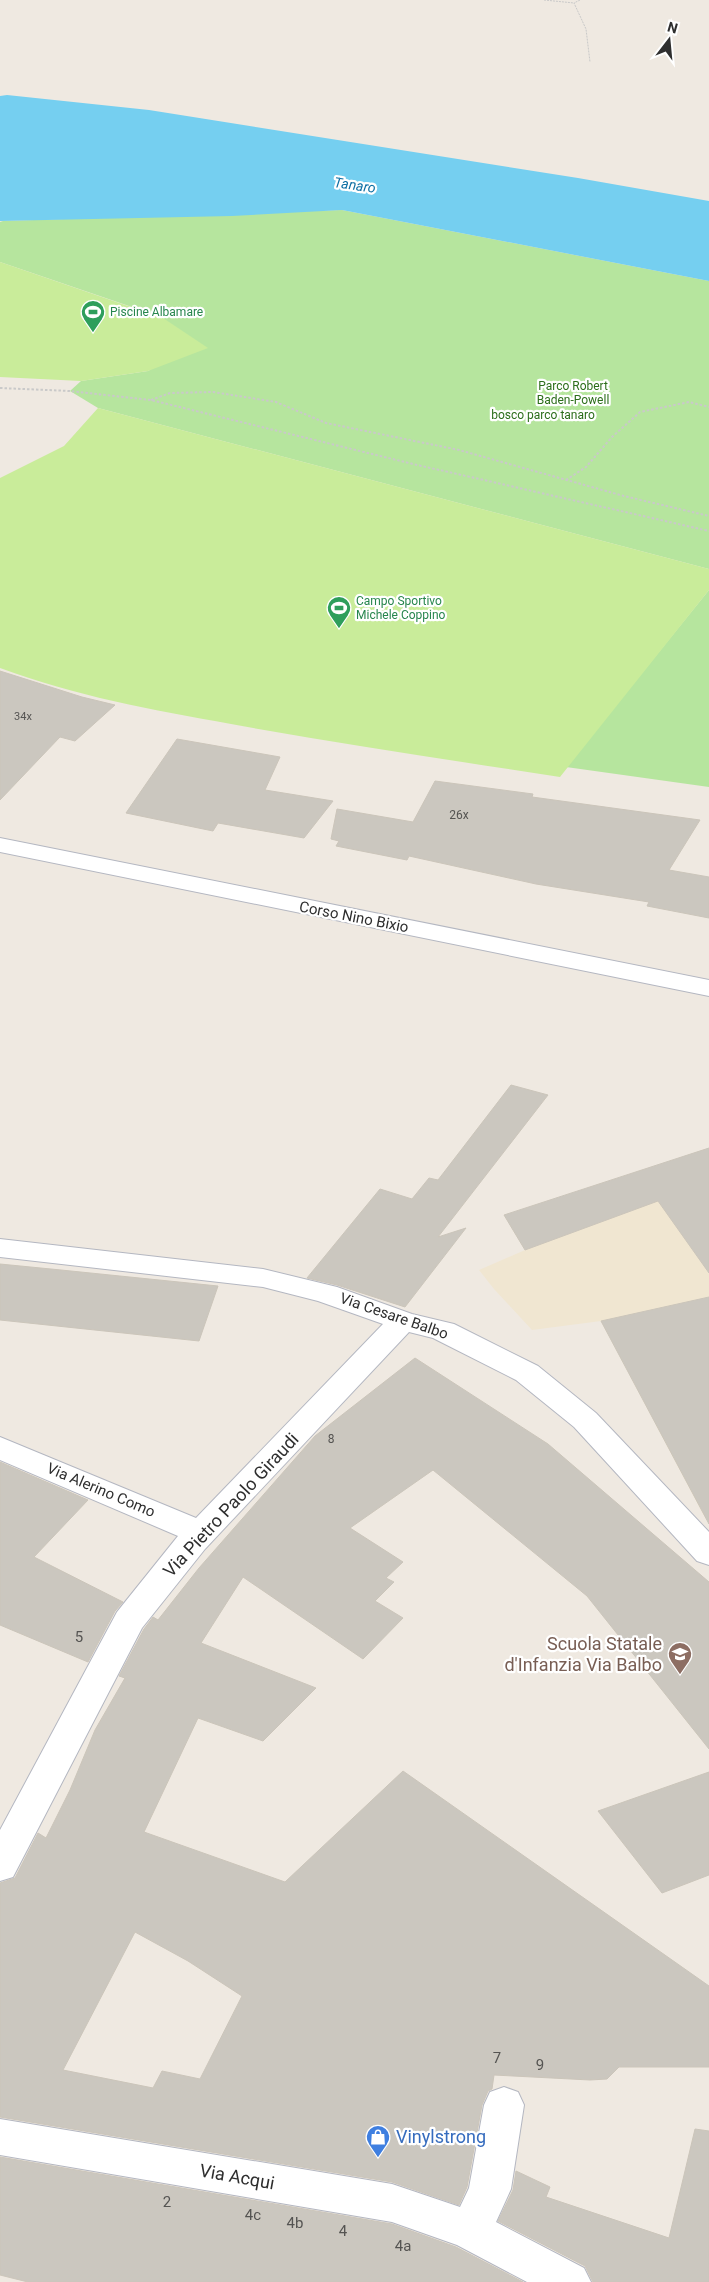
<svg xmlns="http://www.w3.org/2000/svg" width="709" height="2282" viewBox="0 0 709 2282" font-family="Roboto,sans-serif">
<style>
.education{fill:#f0e6d1}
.green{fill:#b6e59e}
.pitch{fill:#c9ec9a}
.water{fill:#75cff0}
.building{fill:#cbc7bf;stroke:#cbc5ba;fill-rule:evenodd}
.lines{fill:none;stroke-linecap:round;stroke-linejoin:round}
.street-casing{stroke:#b4b7c1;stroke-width:2}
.secondary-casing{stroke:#b4b7c1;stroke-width:2}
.path-far1{stroke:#c9c9c9;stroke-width:1;stroke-dasharray:2 1;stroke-linecap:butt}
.path{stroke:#c9c9c9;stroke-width:2;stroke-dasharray:2.5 2;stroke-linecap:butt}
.street{fill:#fff;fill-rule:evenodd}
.secondary{fill:#fff;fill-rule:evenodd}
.labels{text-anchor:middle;stroke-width:4.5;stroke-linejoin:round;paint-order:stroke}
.far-number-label{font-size:11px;fill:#555452}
.far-leisure-label{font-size:12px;fill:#27864d;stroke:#fff;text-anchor:start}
.far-park-label{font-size:12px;fill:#2c6e1b;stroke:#fff}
.number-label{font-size:12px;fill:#555452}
.far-water-label{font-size:14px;font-style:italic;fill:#0d6fa3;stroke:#fff}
.street-label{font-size:15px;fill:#2e2e2e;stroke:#fff}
.near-number-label{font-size:15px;fill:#555452}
.near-street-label{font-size:18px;fill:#2e2e2e;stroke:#fff}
.near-education-label{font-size:18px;fill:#785e54;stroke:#fff;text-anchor:end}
.near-shop-label{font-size:18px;fill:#366cbe;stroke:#fff;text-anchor:start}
</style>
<rect width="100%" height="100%" fill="#efe9e1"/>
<path class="education" d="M 709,1175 L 709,1521 L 703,1514 L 601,1321 L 532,1330 L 494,1289 L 479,1270 L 525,1250 L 639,1208 Z"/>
<path class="green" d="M 342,210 L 709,281 L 709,569 L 98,408 L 70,391 L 81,381 L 148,371 L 198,342 L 129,306 L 0,262 L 0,222 L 3,221 Z
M 709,590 L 709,787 L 566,767 Z"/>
<path class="pitch" d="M 0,262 L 163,318 L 208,348 L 148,371 L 81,381 L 0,377 Z
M 98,408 L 709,569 L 709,590 L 560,777 C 450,760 341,744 231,724 C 153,710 75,696 0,668 L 0,478 L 64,446 Z"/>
<path class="water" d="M 7,95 L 149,110 L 578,178 L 709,201 L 709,281 L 342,210 L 232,216 L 0,221 L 0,96 Z"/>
<path class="building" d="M 0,671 L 82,697 L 115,705 L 75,741 L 60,737 L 0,800 Z
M 177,739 L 280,757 L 265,790 L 333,801 L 304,838 L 218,823 L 213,831 L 126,813 Z
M 435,781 L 533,794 L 532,797 L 700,820 L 669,870 L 709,877 L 709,918 L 647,906 L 649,902 L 536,884 L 409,856 L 407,860 L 336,846 L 339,841 L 331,839 L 337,809 L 413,822 Z
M 511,1085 L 548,1095 L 438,1237 L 466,1228 L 405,1307 L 337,1285 L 307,1278 L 380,1189 L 412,1199 L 429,1178 L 438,1180 Z
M 709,1148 L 709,1273 L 658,1201 L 525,1250 L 504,1215 Z
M 0,1264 L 61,1270 L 218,1286 L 199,1341 L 0,1320 Z
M 709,1297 L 709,1524 L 601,1321 Z
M 415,1358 L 548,1444 L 709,1582 L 709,1749 L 587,1596 L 433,1470 L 350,1528 L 403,1562 L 386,1578 L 394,1582 L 375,1601 L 403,1618 L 363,1659 L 243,1577 L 201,1643 L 316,1688 L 263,1741 L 198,1718 L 144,1832 L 285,1882 L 403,1771 L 709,1986 L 709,2067 L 619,2067 L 607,2079 L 590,2080 L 494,2075 L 492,2089 L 488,2091 L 482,2105 L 467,2187 L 459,2205 L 392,2182 L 0,2117 L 0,1883 L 15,1878 L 38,1833 L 46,1838 L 70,1790 L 95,1730 L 125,1678 L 119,1676 L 144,1629 L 153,1617 L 158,1620 L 199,1568 L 315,1436 ZM 135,1932 L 188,1961 L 242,1996 L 200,2079 L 162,2071 L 153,2088 L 63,2070 Z
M 0,1462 L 88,1500 L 34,1557 L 123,1602 L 115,1611 L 88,1662 L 0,1625 Z
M 709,1772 L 709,1875 L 662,1893 L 598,1811 Z
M 695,2129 L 709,2131 L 709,2282 L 593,2282 L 585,2266 L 498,2221 L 513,2190 L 516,2171 L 550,2187 L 546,2197 L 669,2238 Z
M 0,2157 L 392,2224 L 456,2247 L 523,2282 L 28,2282 L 0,2275 Z"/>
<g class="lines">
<g class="street-casing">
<path id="street" d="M 0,1239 L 263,1269 L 337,1287 L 412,1314 L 454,1324 L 538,1366 L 596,1413 L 709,1532 L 709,1565 L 697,1561 L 574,1427 L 516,1380 L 433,1338 L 409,1332 L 205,1549 L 142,1628 L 13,1877 L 0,1881 L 0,1830 L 117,1612 L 178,1536 L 0,1460 L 0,1437 L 196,1518 L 383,1324 L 318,1301 L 263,1287 L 0,1257 Z
M 504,2087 L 518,2092 L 524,2105 L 511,2189 L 496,2222 L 584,2268 L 591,2282 L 527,2282 L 457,2245 L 392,2222 L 0,2155 L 0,2119 L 392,2184 L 460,2207 L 469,2188 L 484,2105 L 490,2092 Z"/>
</g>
<g class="secondary-casing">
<path id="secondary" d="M 0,838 L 709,980 L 709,996 L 0,852 Z"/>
</g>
<path class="path-far1" d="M 544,0 L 574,3
M 580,0 L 574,3 L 586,29 L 590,62"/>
<path class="path" d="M 0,388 L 70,391 L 151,400 L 413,464 L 709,531
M 151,400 L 170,393 L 213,392 L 276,402 L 326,423 L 459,450 L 624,496 L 709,516
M 566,480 L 586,467 L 612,437 L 640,412 L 689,402 L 709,407"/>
<use href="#street" class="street"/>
<use href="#secondary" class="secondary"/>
</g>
<defs>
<g id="stadium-pin" transform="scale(1.25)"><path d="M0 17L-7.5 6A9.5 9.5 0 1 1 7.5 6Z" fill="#2e9e5b" stroke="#fff"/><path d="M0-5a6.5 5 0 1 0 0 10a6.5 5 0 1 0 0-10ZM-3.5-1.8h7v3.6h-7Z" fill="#fff"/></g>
<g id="school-pin" transform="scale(1.25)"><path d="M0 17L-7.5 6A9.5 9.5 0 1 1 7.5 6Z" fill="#8d6e63" stroke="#fff"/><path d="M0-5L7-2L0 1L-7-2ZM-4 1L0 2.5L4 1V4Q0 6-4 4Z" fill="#fff"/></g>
<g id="shop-pin" transform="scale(1.25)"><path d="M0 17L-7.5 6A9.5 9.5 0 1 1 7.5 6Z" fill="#3f7fe0" stroke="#fff"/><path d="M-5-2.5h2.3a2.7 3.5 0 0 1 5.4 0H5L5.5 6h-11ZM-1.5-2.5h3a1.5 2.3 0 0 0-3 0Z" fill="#fff"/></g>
</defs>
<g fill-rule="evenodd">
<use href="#stadium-pin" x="93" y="312"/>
<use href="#stadium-pin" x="339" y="608"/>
<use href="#school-pin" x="680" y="1654"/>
<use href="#shop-pin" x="378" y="2137"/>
</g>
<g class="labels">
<g class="far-number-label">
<text x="23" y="720">34x</text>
</g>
<g class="far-leisure-label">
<text x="110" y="316">Piscine Albamare</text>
<text x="356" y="605">Campo Sportivo<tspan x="356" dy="14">Michele Coppino</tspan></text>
</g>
<g class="far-park-label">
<text x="573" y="390">Parco Robert<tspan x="573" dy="14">Baden-Powell</tspan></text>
<text x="543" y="419">bosco parco tanaro</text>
</g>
<g class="number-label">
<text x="459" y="819">26x</text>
<text x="331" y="1443">8</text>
</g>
<g class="far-water-label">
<text transform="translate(355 185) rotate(8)" y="5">Tanaro</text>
</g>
<g class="street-label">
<text transform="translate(354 917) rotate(11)" y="5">Corso Nino Bixio</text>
<text transform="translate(394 1316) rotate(19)" y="5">Via Cesare Balbo</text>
<text transform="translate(101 1490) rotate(23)" y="5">Via Alerino Como</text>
</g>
<g class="near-number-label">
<text x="79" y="1642">5</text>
<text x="497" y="2063">7</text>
<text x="540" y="2070">9</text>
<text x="167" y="2207">2</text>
<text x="253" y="2220">4c</text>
<text x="295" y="2228">4b</text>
<text x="343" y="2236">4</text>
<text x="403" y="2251">4a</text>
</g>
<g class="near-street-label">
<text transform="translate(231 1505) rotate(-47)" y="6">Via Pietro Paolo Giraudi</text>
<text transform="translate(237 2177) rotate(10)" y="6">Via Acqui</text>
</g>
<g class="near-education-label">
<text x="662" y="1650">Scuola Statale<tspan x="662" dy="21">d'Infanzia Via Balbo</tspan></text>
</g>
<g class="near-shop-label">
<text x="396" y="2143">Vinylstrong</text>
</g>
</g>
<g transform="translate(669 40) rotate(16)" stroke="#ffffff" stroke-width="4" paint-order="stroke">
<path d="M0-4L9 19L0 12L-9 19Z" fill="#2e2e2e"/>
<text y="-8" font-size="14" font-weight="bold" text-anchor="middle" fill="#2e2e2e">N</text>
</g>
</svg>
